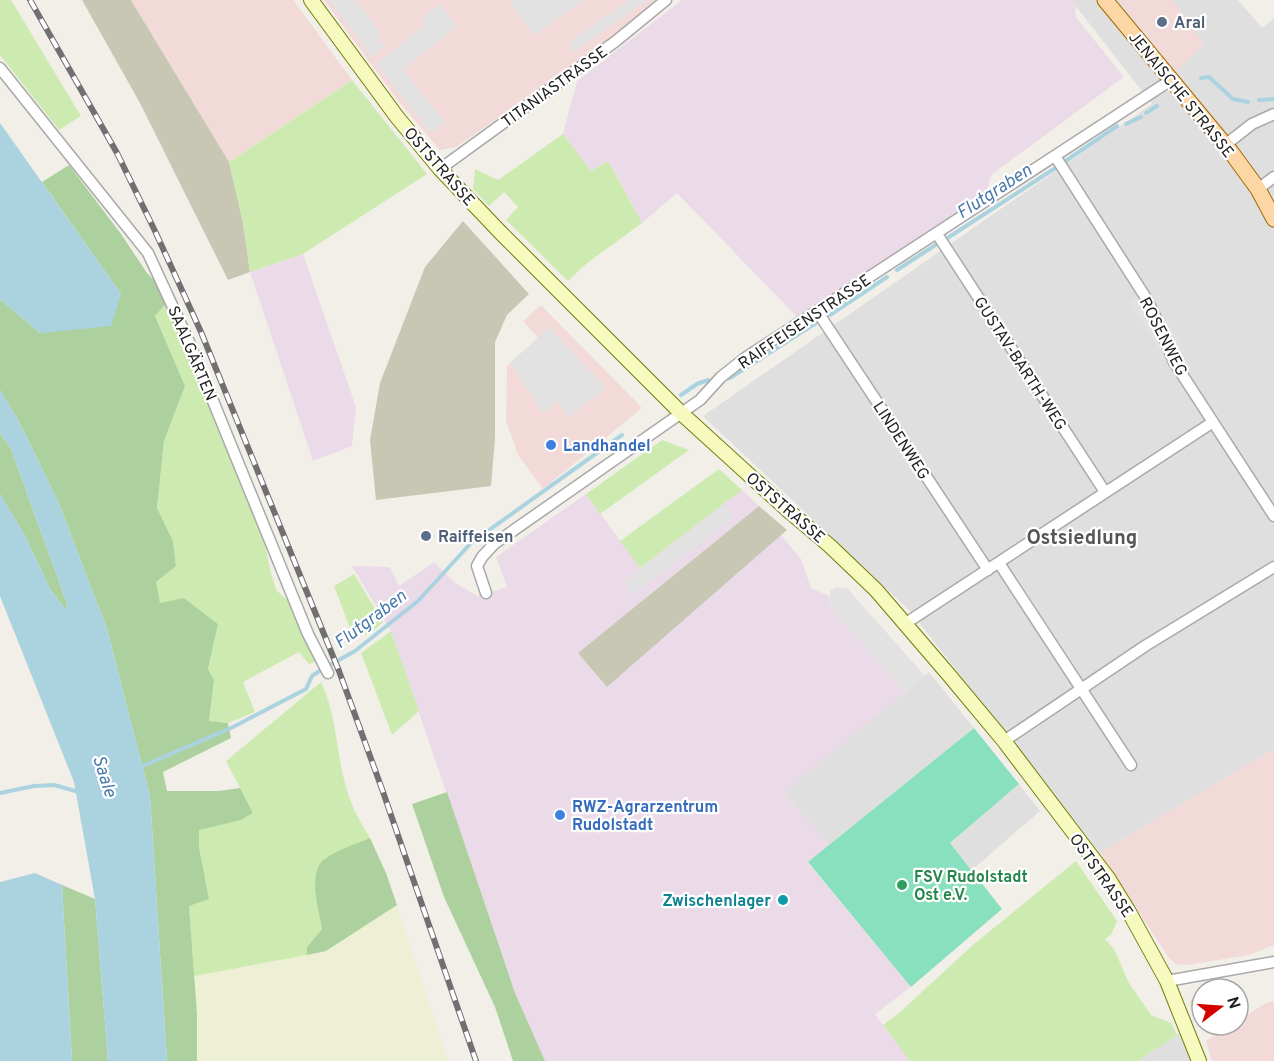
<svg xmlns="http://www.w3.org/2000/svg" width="1274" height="1061" viewBox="0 0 1274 1061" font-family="Overpass,sans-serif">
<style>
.residential{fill:#e0dfdf}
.commercial{fill:#f2dad9}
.industrial{fill:#ebdbe8}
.construction{fill:#c7c7b4}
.farmland{fill:#eef0d5}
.grass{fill:#cdebb0}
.forest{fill:#add19e}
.pitch{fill:#88e0be}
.parking{fill:#e2e2e2}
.water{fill:#aad3df}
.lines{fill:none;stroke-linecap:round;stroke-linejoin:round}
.stream{stroke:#aad3df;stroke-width:4}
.street-casing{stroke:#a9a9a9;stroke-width:13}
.secondary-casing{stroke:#707d05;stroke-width:16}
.primary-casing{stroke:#a06b00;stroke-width:17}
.street{stroke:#fff;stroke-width:10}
.secondary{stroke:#f7fabf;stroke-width:14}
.primary{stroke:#fcd6a4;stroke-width:15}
.rail-casing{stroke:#707070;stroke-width:6}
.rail{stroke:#fff;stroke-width:4;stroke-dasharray:11;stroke-linecap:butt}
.service-dot{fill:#5c6f8a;stroke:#fff;stroke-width:2}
.shop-dot{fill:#3f7fe0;stroke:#fff;stroke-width:2}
.leisure-dot{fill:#2e9e5b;stroke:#fff;stroke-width:2}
.culture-dot{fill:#0f9aa8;stroke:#fff;stroke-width:2}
.labels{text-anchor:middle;stroke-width:4.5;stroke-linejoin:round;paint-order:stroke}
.service-label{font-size:16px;font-weight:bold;fill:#4e5e75;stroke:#fff;text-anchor:start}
.street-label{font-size:16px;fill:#222;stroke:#fff}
.shop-label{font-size:16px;font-weight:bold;fill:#366cbe;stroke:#fff;text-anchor:start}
.leisure-label{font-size:16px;font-weight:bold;fill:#27864d;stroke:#fff;text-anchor:start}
.culture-label{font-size:16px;font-weight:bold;fill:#0d838f;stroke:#fff;text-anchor:end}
.water-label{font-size:18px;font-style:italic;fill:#4a7aab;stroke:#fff}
.quarter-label{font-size:20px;font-weight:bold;fill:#555;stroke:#fff}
</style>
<rect width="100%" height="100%" fill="#f2efe9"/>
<path class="residential" d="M 1071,0 L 1238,0 L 1262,28 L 1274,18 L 1274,749 L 1100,853 L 910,611 L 703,416 L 1152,104 Z
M 929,672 L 974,728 L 829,845 L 783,791 Z
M 1019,784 L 1040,811 L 972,870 L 950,843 Z
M 1179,1033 L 1191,1061 L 1138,1061 Z"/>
<path class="commercial" d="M 131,0 L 293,0 L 352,80 L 229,162 Z
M 324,0 L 660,0 L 614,37 L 465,141 L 456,147 L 440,150 L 399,102 Z
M 1118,0 L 1173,0 L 1204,44 L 1175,72 Z
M 541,305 L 642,408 L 543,489 L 518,455 L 506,421 L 507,366 L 538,338 L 523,321 Z
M 1274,749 L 1274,945 L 1249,955 L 1187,965 L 1175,964 L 1167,955 L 1100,853 Z
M 1274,1001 L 1274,1061 L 1212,1061 L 1206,1041 L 1231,1025 L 1238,1025 L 1238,1021 L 1266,1003 Z"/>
<path class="industrial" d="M 682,0 L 1071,0 L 1076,6 L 1075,16 L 1124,77 L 991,175 L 987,192 L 798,318 L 677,193 L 642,223 L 608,161 L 591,171 L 563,134 L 577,81 Z
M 303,254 L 356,407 L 352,446 L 313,461 L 250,272 Z
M 742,490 L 759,506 L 578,653 L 608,686 L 781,535 L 801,559 L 811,588 L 829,596 L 829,605 L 905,692 L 784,792 L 829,845 L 808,863 L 911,987 L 875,1014 L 910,1061 L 545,1061 L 515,993 L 391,631 L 352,566 L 390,567 L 399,586 L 434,562 L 455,583 L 478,596 L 507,587 L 496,557 L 586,494 L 640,568 Z"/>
<path class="construction" d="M 82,0 L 131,0 L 140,15 L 229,162 L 243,222 L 250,272 L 228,280 L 140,103 Z
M 463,221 L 529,294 L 507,315 L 495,342 L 495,438 L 491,486 L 376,500 L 370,440 L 380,383 L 425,267 Z
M 759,506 L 787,530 L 607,687 L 578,653 Z"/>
<path class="farmland" d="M 397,905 L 448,1061 L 197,1061 L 194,976 L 326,951 Z"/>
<path class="grass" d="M 0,0 L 11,0 L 81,116 L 59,130 L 0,55 Z
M 352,80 L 427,174 L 303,254 L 250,272 L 243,222 L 229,162 Z
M 563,134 L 591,171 L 608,161 L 642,223 L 586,264 L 568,281 L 506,220 L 518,207 L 504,192 L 489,206 L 473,189 L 475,169 L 498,180 Z
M 165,305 L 198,376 L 265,544 L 269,565 L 276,590 L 290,602 L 315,662 L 309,664 L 299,652 L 243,682 L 255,712 L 228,723 L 209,721 L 214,680 L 208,669 L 218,624 L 184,598 L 160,604 L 155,581 L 176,566 L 173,541 L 157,508 L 164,441 L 185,386 L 155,316 Z
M 662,440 L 689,450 L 600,514 L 586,494 Z
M 719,469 L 742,490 L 640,568 L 620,541 Z
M 354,574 L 383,622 L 369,635 L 351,631 L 334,586 Z
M 391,631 L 419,711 L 392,735 L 361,653 Z
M 321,682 C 337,715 336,753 346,787 C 351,806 360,821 370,838 L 325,858 L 315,880 L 322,929 L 307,947 L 307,955 L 194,976 L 189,905 L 209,899 L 199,847 L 199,829 L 241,820 L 253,813 L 226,761 Z
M 1076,861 L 1117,921 L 1111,935 L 1105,939 L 1114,949 L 1129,983 L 1151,1015 L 1171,1023 L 1177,1035 L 1138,1061 L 910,1061 L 883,1025 L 899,1013 L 974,944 Z
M 1219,979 L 1227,984 L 1229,989 L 1202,989 L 1202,1012 L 1200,1013 L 1199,1011 L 1191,1009 L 1190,1002 L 1198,989 L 1206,985 L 1206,982 Z"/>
<path class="forest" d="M 69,165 L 121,234 L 147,273 L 158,284 L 165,305 L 155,316 L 185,386 L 164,441 L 157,508 L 173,541 L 176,566 L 156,582 L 160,603 L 184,598 L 218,624 L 208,669 L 214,680 L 209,721 L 228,723 L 231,738 L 163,772 L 167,791 L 219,791 L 240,788 L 253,813 L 241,820 L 199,830 L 199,847 L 209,899 L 189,906 L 197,1014 L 197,1061 L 167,1061 L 150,796 L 107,629 L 58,501 L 17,418 L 0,390 L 0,299 L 40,333 L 121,294 L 42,182 Z
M 0,433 L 11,449 L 67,604 L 66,610 L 50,589 L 24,534 L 0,494 Z
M 447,792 L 515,993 L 545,1061 L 513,1061 L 495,1007 L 444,897 L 412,804 Z
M 370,838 L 386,873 L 397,905 L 326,951 L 307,955 L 307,947 L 322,929 C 319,909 306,871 326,858 C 339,849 356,844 370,838 Z
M 62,885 L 95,899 L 108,1061 L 72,1061 Z"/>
<path class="pitch" d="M 974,728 L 1019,784 L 950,843 L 1002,909 L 911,987 L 808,862 Z"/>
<path class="parking" d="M 329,0 L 356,0 L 381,34 L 377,37 L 385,47 L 372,57 Z
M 509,0 L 584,0 L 533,36 Z
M 629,0 L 647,0 L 574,52 L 568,43 Z
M 439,4 L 457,26 L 403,70 L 445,122 L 431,133 L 376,64 L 426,24 L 422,18 Z
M 1146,290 L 1185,351 L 1168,362 L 1129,301 Z
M 549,328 L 606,388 L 568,418 L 559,401 L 543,413 L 510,363 Z
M 724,504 L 734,517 L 633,595 L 624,583 L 640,568 Z
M 836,587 L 847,588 L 925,676 L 905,692 L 829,605 L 830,591 Z"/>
<path class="water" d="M 0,123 L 121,294 L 111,326 L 40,333 L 0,299 Z
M 0,390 L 17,418 L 58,501 L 107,629 L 150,796 L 167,1061 L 108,1061 L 95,899 L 74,782 L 0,596 L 0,494 L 24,534 L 50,589 L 66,610 L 67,604 L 11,449 L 0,433 Z
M 35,873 L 62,885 L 72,1061 L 0,1061 L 0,882 Z"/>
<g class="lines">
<path class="stream" d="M 1201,78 L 1209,77 L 1233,99 L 1248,102
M 1259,100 L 1274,99
M 1146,113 L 1157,106
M 1126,124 L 1141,117
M 1064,162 L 1117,126
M 946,239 L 1057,167
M 897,270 L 937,244
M 830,315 L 887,277
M 725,379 L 730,378 L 816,323
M 681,395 L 697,384 L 708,380
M 138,768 L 231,728 L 306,689 L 312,676 L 321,670 L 355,651 L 418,601 L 471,543 L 622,435
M 0,793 L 34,786 L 54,785 L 79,792"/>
<g class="street-casing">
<path id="street" d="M 0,68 L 148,253 L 189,342 L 308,634 L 328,673
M 1225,145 L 1252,124 L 1274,114
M 1055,156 L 1146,298 L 1155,316 L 1174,362 L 1274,516
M 440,169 L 616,41 L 666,0
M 1258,189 L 1274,177
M 937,234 L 1105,492
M 817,311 L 988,570
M 999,563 L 1131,765
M 486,593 L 477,566 L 482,557 L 494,544 L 700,400 L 721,377 L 745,358 L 1171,80
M 906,623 L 1213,422
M 1004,741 L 1145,646 L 1274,567
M 1167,981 L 1274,962"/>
</g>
<g class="secondary-casing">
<path id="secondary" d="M 311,0 L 397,117 L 440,169 L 500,232 L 681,413 L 791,513 L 830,546 L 876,590 L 949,675 L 1004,741 L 1108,878 L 1129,912 L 1167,981 L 1199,1061"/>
</g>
<g class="primary-casing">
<path id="primary" d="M 1105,0 L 1231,152 L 1258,189 L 1274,219"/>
</g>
<use href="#street" class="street"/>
<use href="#secondary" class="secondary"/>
<use href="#primary" class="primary"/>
<g class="rail-casing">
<path id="rail" d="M 30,0 L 117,153 L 155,231 L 201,332 L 339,671 L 382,789 L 476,1061"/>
</g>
<use href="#rail" class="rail"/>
</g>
<g class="service-dot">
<circle cx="1162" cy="22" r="6"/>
<circle cx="426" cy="536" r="6"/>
</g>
<g class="shop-dot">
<circle cx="551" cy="445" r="6"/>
<circle cx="560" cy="815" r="6"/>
</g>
<circle class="leisure-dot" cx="902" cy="885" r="6"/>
<circle class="culture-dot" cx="783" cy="900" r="6"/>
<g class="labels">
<g class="service-label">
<text x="1174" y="28">Aral</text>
<text x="438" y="542">Raiffeisen</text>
</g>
<g class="street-label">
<text transform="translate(554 86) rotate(-36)" y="6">TITANIASTRASSE</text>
<text transform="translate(1182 94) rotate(51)" y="6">JENAISCHE STRASSE</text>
<text transform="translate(440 166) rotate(49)" y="6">OSTSTRASSE</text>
<text transform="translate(804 321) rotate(-34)" y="6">RAIFFEISENSTRASSE</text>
<text transform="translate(1164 336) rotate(63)" y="6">ROSENWEG</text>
<text transform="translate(193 353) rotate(67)" y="6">SAALGÄRTEN</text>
<text transform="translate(1021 363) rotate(57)" y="6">GUSTAV-BARTH-WEG</text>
<text transform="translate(902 440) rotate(57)" y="6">LINDENWEG</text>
<text transform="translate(786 507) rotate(41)" y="6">OSTSTRASSE</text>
<text transform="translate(1102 875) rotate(55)" y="6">OSTSTRASSE</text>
</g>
<g class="shop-label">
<text x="563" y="451">Landhandel</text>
<text x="572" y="812">RWZ-Agrarzentrum<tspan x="572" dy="18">Rudolstadt</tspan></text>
</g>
<g class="leisure-label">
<text x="914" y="882">FSV Rudolstadt<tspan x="914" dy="18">Ost e.V.</tspan></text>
</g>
<g class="culture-label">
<text x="771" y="906">Zwischenlager</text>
</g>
<g class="water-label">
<text transform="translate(994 191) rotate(-33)" y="6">Flutgraben</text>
<text transform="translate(370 619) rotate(-37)" y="6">Flutgraben</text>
<text transform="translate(105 776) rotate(72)" y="6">Saale</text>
</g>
<g class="quarter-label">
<text x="1082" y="544">Ostsiedlung</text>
</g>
</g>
<g transform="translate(1220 1007) rotate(73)"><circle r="28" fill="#ffffff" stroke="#a7a7a7" stroke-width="1.5"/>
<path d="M0-4.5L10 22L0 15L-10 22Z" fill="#d40000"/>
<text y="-9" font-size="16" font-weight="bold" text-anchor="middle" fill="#222222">N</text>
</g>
</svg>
